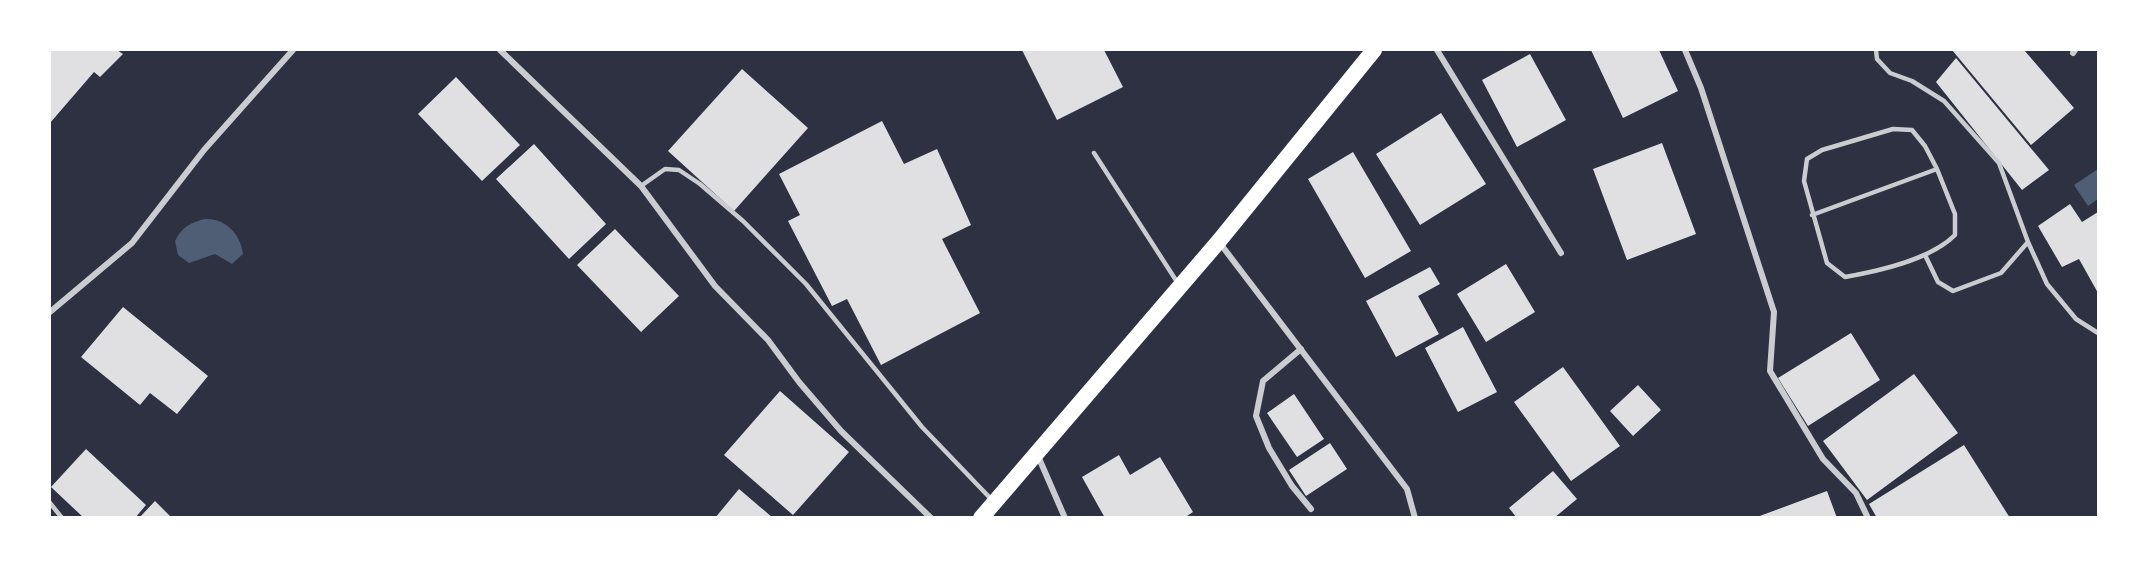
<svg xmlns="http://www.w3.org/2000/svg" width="2148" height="567" viewBox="0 0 2148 567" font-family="'Varela Round',sans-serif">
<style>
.water{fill:#4f5d75}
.building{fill:#e0e0e3}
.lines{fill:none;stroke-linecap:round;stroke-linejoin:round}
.service{stroke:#caccd0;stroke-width:4.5}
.minor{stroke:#caccd0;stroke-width:6}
.trunk{stroke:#fff;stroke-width:16}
</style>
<rect width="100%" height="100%" fill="#2d3142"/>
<path class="water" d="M 2098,169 L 2098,199 L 2088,206 L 2074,185 Z
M 205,219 C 225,218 241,234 243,254 L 232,264 L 215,254 L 189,263 L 178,255 L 175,241 C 181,228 191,222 205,219 Z"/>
<path class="building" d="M 50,50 L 117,50 L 123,54 L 100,77 L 94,72 L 50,123 Z
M 1022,50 L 1104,50 L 1123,87 L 1057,120 Z
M 1591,50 L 1659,50 L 1678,91 L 1623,118 Z
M 1952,50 L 2024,50 L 2074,108 L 2031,145 Z
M 1530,54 L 1566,120 L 1517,147 L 1482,80 Z
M 1956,58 L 2049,170 L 2022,190 L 1936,82 Z
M 742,69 L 808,128 L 734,211 L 668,151 Z
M 456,77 L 520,145 L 482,181 L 418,114 Z
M 1441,113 L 1486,184 L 1420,225 L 1376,154 Z
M 882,121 L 904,164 L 937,149 L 971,225 L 942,239 L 980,313 L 881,365 L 847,299 L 832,306 L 788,221 L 800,215 L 779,174 Z
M 1662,143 L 1696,234 L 1627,260 L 1593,169 Z
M 534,144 L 606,224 L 569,259 L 496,179 Z
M 1353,152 L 1411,251 L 1365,278 L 1308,179 Z
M 2070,204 L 2082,222 L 2098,212 L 2098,293 L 2079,259 L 2062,267 L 2038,226 Z
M 615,229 L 679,296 L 641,332 L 577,265 Z
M 1506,264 L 1535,312 L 1486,342 L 1457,294 Z
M 1430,267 L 1440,284 L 1418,296 L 1439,334 L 1396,357 L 1366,301 Z
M 123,307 L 208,376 L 177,414 L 150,393 L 140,405 L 81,357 Z
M 1463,327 L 1497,392 L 1458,412 L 1425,348 Z
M 1851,333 L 1880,380 L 1808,426 L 1778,378 Z
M 1563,367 L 1620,446 L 1571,481 L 1514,402 Z
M 1914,374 L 1958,433 L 1867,500 L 1823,441 Z
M 1638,385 L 1661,410 L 1633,436 L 1610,411 Z
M 780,391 L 849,452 L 793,515 L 724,455 Z
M 1294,394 L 1324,439 L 1297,457 L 1267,413 Z
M 1330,443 L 1347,469 L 1306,496 L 1289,470 Z
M 1964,445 L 2010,518 L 1877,518 L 1869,504 Z
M 86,449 L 146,505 L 135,518 L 84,518 L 51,487 Z
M 1119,455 L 1130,475 L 1160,457 L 1193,512 L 1184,518 L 1105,518 L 1082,477 Z
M 1553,471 L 1577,499 L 1554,518 L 1517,518 L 1509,508 Z
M 739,489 L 773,518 L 715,518 Z
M 1827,491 L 1837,518 L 1757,518 L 1757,517 Z
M 155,501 L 172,518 L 139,518 Z"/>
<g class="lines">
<path class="service" d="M 1876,50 L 1877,59 L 1890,73 L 1912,81 L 1944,101 L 1999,163 L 2028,242 L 2001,273 L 1953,291 L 1938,282 L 1925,255
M 1893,129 L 1912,130 L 1925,146 L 1937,169 L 1955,214 L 1955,235 C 1930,260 1879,271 1845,277 L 1827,263 L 1804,181 L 1807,159 L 1822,150 Z
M 1094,153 L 1179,285
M 641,186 L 665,169 L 679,170 L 700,184 L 743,221 L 806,284 L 922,427 L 992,500
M 1812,215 L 1937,169
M 2028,242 L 2047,284 L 2076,319 L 2098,333
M 50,503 L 62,518"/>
<path class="minor" d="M 500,50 L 641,186 L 715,286 L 768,340 L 799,382 L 841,431 L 931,518
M 1437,50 L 1561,253
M 1685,50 L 1701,88 L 1774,312 L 1770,371 L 1823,459 L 1856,493 L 1868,518
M 2073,53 L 2075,50
M 1219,242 L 1407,489 L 1415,518
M 50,312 L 132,243 L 204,150 L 293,50
M 1301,349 L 1263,381 L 1256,416 L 1269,448 L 1292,486 L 1311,509
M 1038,456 L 1065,518"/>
<path class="trunk" d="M 981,518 L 1219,241 L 1374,50"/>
</g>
<rect width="2148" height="567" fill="none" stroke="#ffffff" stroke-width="102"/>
</svg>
